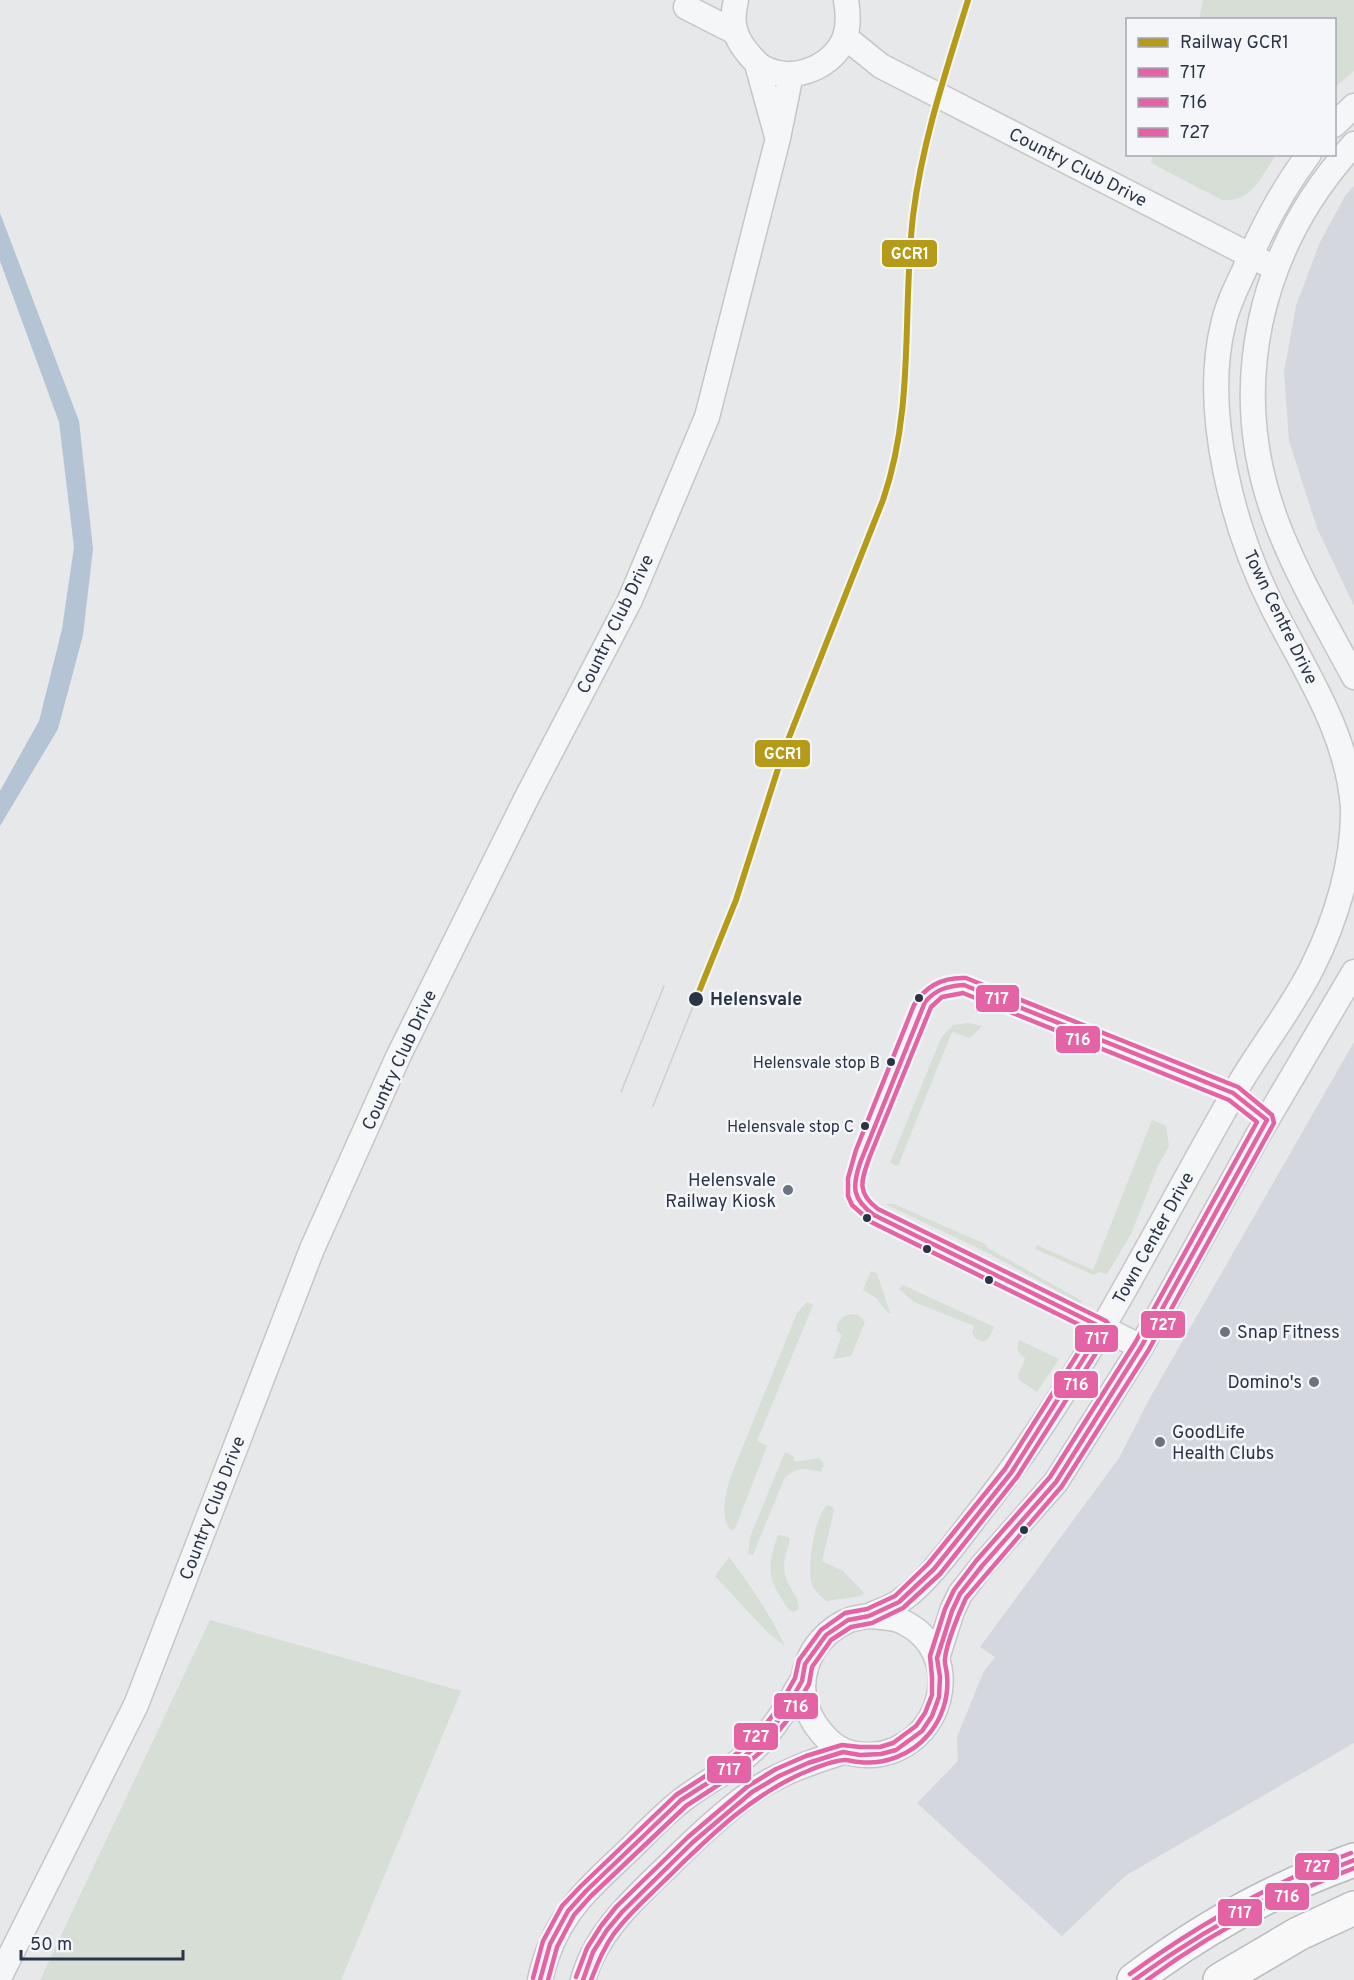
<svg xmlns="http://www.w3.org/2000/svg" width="1354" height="1980" viewBox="0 0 1354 1980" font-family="Overpass,sans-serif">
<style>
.built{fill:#d4d7dd}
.green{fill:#d6ded6}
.water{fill:#b4c4d5}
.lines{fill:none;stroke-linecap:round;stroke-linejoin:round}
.minor-casing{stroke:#c4c6c8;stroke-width:27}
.highway-casing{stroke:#b8bbbf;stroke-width:36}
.minor{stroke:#f5f6f7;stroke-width:24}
.highway{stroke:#f8f8f8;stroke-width:33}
.tram{stroke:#cecfd2;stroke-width:1.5}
.bus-1-casing{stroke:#f4f6f9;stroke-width:9}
.bus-2-casing{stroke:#f4f6f9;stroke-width:9}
.bus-3-casing{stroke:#f4f6f9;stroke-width:9}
.bus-1{stroke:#e463a4;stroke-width:4.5}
.bus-2{stroke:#e463a4;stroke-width:4.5}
.bus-3{stroke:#e463a4;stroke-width:4.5}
.rail-1-casing{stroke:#f4f6f9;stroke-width:10}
.rail-1{stroke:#b59b18;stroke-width:6}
.bus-dot{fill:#2b3445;stroke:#f4f6f9;stroke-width:2}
.poi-dot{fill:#6c737f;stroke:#f4f6f9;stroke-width:2}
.labels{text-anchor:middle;stroke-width:5;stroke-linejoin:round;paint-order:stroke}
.bus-label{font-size:16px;fill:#2b3445;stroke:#f4f6f9;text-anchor:end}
.street-label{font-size:18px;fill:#2b3445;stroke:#f4f6f9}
.stop-label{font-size:18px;font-weight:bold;fill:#2b3445;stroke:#f4f6f9;text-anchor:start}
.poi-label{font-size:18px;fill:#2b3445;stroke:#f4f6f9;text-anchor:end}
.line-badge{stroke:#f4f6f9;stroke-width:2}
.badge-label{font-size:16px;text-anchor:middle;font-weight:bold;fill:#fff}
</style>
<rect width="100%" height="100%" fill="#e6e8ea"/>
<path class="built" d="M 1354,186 L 1354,606 L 1317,528 L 1289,441 L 1284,372 L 1296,306 L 1320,242 L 1345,196 Z
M 1354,1042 L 1354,1743 L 1125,1876 L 1062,1936 L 917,1803 L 958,1761 L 957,1737 L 983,1673 L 995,1657 L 980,1647 L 1119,1458 L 1151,1396 Z"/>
<path class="green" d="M 1203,0 L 1354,0 L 1354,71 L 1335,87 L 1334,20 L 1199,19 Z
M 1153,155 L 1153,154 L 1276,155 C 1260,177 1254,202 1222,200 L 1151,163 Z
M 968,1023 L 982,1026 L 970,1038 L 952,1032 L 898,1166 L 890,1163 L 941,1038 L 953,1025 Z
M 1152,1120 L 1166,1126 L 1169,1146 L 1157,1168 L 1131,1234 L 1107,1274 L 1099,1272 L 1094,1275 L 1035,1249 L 1037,1245 L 1093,1270 Z
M 885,1204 L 894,1204 L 985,1244 L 988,1248 L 1082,1301 L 1081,1304 L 988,1253 Z
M 871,1271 L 877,1273 L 890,1313 L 888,1313 L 876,1298 L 863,1290 Z
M 903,1285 L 994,1327 L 989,1338 L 983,1342 L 975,1338 L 972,1332 L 974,1326 L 914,1302 L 899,1289 Z
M 807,1302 L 813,1305 L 757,1441 L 767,1446 L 735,1529 L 731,1530 C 719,1517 726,1491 731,1476 L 797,1313 Z
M 852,1314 L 858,1315 L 865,1322 L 851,1356 L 833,1359 L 842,1335 L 837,1331 L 837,1324 L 843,1317 Z
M 1019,1340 L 1059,1359 L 1037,1392 L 1019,1380 L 1018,1375 L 1025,1359 L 1017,1350 Z
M 785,1452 L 793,1456 L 794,1462 L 819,1458 L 824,1464 L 821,1472 C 806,1468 795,1466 784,1479 L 753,1555 L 748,1554 L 750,1537 Z
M 827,1505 L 833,1507 L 834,1511 L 822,1561 L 843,1571 L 864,1593 L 861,1596 L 826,1601 C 822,1597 816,1592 813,1587 C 805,1572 815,1516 827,1505 Z
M 778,1535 L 788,1537 L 790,1540 C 787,1551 782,1563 785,1574 C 787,1586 800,1598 799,1609 L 793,1612 C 787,1609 785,1604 781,1598 C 766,1574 769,1561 778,1535 Z
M 729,1557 C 750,1585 770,1614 785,1646 L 766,1631 L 715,1576 Z
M 210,1620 L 461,1691 L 341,1980 L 40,1980 Z"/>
<path class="water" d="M 0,213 L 79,421 L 93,549 L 83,635 L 58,729 L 0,826 L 0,791 L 39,721 L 62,629 L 74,547 L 59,422 L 0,261 Z"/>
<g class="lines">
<g class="minor-casing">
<path id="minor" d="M 736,0 C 731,20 733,35 747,52 C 753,59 758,66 768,70 C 796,82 834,66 845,37 C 849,25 848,12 846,0
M 686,7 L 735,32
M 845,37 L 881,66 L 1265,263
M 757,64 L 776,133
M 1334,125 L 1354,106
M 1354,144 C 1258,249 1226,389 1277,523 C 1297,576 1327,626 1354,677
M 1103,1328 L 1141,1347
M 869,1616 C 879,1611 891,1608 899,1602 C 929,1581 955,1543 977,1515 C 1080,1386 1151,1237 1233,1095 C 1257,1052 1290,1012 1312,968 C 1336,920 1354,862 1353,807 C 1347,732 1306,673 1273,608 C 1233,529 1202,412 1223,325 C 1227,306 1236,288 1244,271 C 1261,230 1282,190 1309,154
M 869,1616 C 879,1617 892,1617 901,1621 C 969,1652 943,1750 872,1755 C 845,1756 830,1746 815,1724 C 790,1686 807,1640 847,1621 C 853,1618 862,1617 869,1616 Z
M 937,1658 L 952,1611 L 960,1594 L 982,1566 L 1056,1482 L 1141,1347 L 1258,1135 L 1354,972
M 0,1976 L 136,1705 L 312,1249 L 398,1057 L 527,797 L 630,600 L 707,417 L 778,138 L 791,74
M 540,1980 C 554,1916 586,1891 631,1848 C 647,1832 663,1815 681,1801 C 706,1781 736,1768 758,1745 C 776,1726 789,1703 802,1681
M 583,1980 C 596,1932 635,1898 669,1865 C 695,1839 722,1813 752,1792 C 779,1773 811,1762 843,1752"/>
</g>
<g class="highway-casing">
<path id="highway" d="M 1134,1980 C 1200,1930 1275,1888 1354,1860
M 1220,1980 L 1298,1934 L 1354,1908"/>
</g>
<use href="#minor" class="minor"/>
<use href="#highway" class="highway"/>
<path class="tram" d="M 621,1092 L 664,986
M 653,1106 L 696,999"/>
<g class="bus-1-casing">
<path id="bus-1" d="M 540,1980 L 550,1944 L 568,1911 L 586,1891 L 681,1800 L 728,1770 L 758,1745 L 783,1714 L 802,1681 L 805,1664 L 826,1635 L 848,1620 L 869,1616 L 899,1602 L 934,1569 L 1011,1473 L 1103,1328 L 874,1215 C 852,1199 852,1187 860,1163 L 925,1002 C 936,989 948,986 964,985 L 1233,1093 L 1267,1120 L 1141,1347 L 1056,1482 L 982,1566 L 960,1594 L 952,1611 L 937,1658 L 940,1677 L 939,1697 L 932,1716 L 922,1731 L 896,1750 L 881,1754 L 860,1755 L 843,1752 L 808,1763 L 779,1776 L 752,1792 L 693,1842 L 622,1912 L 607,1930 L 593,1952 L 583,1980
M 1134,1980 C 1203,1930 1275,1890 1354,1860"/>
</g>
<g class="bus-2-casing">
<path id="bus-2" d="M 548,1980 L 557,1947 L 574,1915 L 591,1896 L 686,1806 L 732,1776 L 763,1750 L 789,1718 L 809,1684 L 812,1667 L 831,1640 L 851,1627 L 872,1623 L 903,1608 L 940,1574 L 1017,1477 L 1110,1331 L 1110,1326 L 1106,1321 L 878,1209 C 855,1192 862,1179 870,1156 L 931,1007 L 942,997 L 963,993 L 1229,1100 L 1257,1122 L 1135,1343 L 1050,1477 L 976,1561 L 954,1590 L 945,1609 L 930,1656 L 932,1677 L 932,1695 L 925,1713 L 916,1726 L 893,1743 L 880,1747 L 860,1747 L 842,1745 L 806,1756 L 776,1769 L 748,1786 L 688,1837 L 616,1907 L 601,1926 L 587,1948 L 576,1977
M 1147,1980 C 1211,1933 1280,1896 1354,1868"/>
</g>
<g class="bus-3-casing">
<path id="bus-3" d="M 1130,1974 C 1199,1924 1271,1883 1351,1853
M 533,1978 L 543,1941 L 562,1906 L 581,1886 L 676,1795 L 724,1764 L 753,1740 L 777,1710 L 795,1678 L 799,1660 L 821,1630 L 845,1613 L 867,1609 L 895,1596 L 928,1564 L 1005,1469 L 1092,1331 L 871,1222 L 852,1205 L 848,1196 L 848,1178 L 856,1150 L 914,1005 C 926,985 943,977 966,978 L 1238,1087 L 1272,1115 L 1274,1123 L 1148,1351 L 1062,1486 L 966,1598 C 959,1613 947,1642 945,1658 C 944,1664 947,1670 947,1676 C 949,1697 942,1719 928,1735 C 911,1755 884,1765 859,1762 C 854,1762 850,1760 845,1760 C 835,1760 820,1766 810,1770 C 752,1793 707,1839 663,1882 C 646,1899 627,1915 613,1935 C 603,1949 597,1964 591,1980"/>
</g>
<use href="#bus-1" class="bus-1"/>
<use href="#bus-2" class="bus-2"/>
<use href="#bus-3" class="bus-3"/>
<g class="rail-1-casing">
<path id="rail-1" d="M 696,999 L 736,900 L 784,750 L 883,500 C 915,407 902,312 913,216 C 922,142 946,71 968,0"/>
</g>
<use href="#rail-1" class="rail-1"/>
</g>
<g class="bus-dot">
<circle cx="919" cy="998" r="5"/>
<circle cx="696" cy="999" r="8"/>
<circle cx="891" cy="1062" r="5"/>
<circle cx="865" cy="1126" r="5"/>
<circle cx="867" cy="1218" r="5"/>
<circle cx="927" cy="1249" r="5"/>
<circle cx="989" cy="1280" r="5"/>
<circle cx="1024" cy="1530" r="5"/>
</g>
<g class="poi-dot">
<circle cx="788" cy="1190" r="6"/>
<circle cx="1225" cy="1332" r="6"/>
<circle cx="1314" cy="1382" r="6"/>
<circle cx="1160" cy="1442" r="6"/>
</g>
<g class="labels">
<g class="bus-label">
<text x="880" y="1068">Helensvale stop B</text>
<text x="854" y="1132">Helensvale stop C</text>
</g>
<g class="street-label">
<text transform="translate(1078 167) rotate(27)" y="6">Country Club Drive</text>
<text transform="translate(1281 617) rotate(64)" y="6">Town Centre Drive</text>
<text transform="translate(615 624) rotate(-64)" y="6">Country Club Drive</text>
<text transform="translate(399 1060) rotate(-65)" y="6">Country Club Drive</text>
<text transform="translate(1153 1238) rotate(-61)" y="6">Town Center Drive</text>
<text transform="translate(212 1508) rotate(-69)" y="6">Country Club Drive</text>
</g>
<g class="stop-label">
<text x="710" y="1005">Helensvale</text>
</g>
<g class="poi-label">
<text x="776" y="1186">Helensvale<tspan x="776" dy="21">Railway Kiosk</tspan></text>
<text x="1237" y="1338" text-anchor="start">Snap Fitness</text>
<text x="1302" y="1388">Domino's</text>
<text x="1172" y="1438" text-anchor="start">GoodLife<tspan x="1172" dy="21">Health Clubs</tspan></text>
</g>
</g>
<g class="line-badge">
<rect x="881" y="239" width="57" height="29" rx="6" fill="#b59b18"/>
<rect x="754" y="739" width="57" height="29" rx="6" fill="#b59b18"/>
<rect x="975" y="984" width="45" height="29" rx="6" fill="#e463a4"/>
<rect x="1055" y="1025" width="46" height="29" rx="6" fill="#e463a4"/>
<rect x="1140" y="1310" width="46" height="29" rx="6" fill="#e463a4"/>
<rect x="1074" y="1324" width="45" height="29" rx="6" fill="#e463a4"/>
<rect x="1053" y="1370" width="46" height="29" rx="6" fill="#e463a4"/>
<rect x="773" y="1692" width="46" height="28" rx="6" fill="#e463a4"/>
<rect x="733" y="1722" width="46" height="29" rx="6" fill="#e463a4"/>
<rect x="706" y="1755" width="46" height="29" rx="6" fill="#e463a4"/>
<rect x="1294" y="1852" width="46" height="29" rx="6" fill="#e463a4"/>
<rect x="1264" y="1882" width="46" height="29" rx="6" fill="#e463a4"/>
<rect x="1217" y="1898" width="46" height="29" rx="6" fill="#e463a4"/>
</g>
<g class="badge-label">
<text x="910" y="259">GCR1</text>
<text x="783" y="759">GCR1</text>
<text x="997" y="1004">717</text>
<text x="1078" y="1045">716</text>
<text x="1163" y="1330">727</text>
<text x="1097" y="1344">717</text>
<text x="1076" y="1390">716</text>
<text x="796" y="1712">716</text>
<text x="756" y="1742">727</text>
<text x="729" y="1775">717</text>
<text x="1317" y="1872">727</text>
<text x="1287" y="1902">716</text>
<text x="1240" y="1918">717</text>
</g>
<rect x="1126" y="18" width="210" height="138" fill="#f4f6f9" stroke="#a4a8b1" stroke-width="1.5"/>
<rect x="1138" y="38" width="30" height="9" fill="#b59b18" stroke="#a4a8b1" stroke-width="1.5"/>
<text x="1180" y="48" font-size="18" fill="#2b3445">Railway GCR1</text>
<rect x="1138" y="68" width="30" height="9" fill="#e463a4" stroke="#a4a8b1" stroke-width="1.5"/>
<text x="1180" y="78" font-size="18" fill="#2b3445">717</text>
<rect x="1138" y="98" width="30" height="9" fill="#e463a4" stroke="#a4a8b1" stroke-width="1.5"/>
<text x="1180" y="108" font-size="18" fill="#2b3445">716</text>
<rect x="1138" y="128" width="30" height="9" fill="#e463a4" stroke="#a4a8b1" stroke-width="1.5"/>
<text x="1180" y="138" font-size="18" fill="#2b3445">727</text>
<path d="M21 1950v9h162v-9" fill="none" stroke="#2b3445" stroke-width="3"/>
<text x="30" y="1950" font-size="18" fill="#2b3445" stroke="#f4f6f9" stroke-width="4.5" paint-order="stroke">50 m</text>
</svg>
